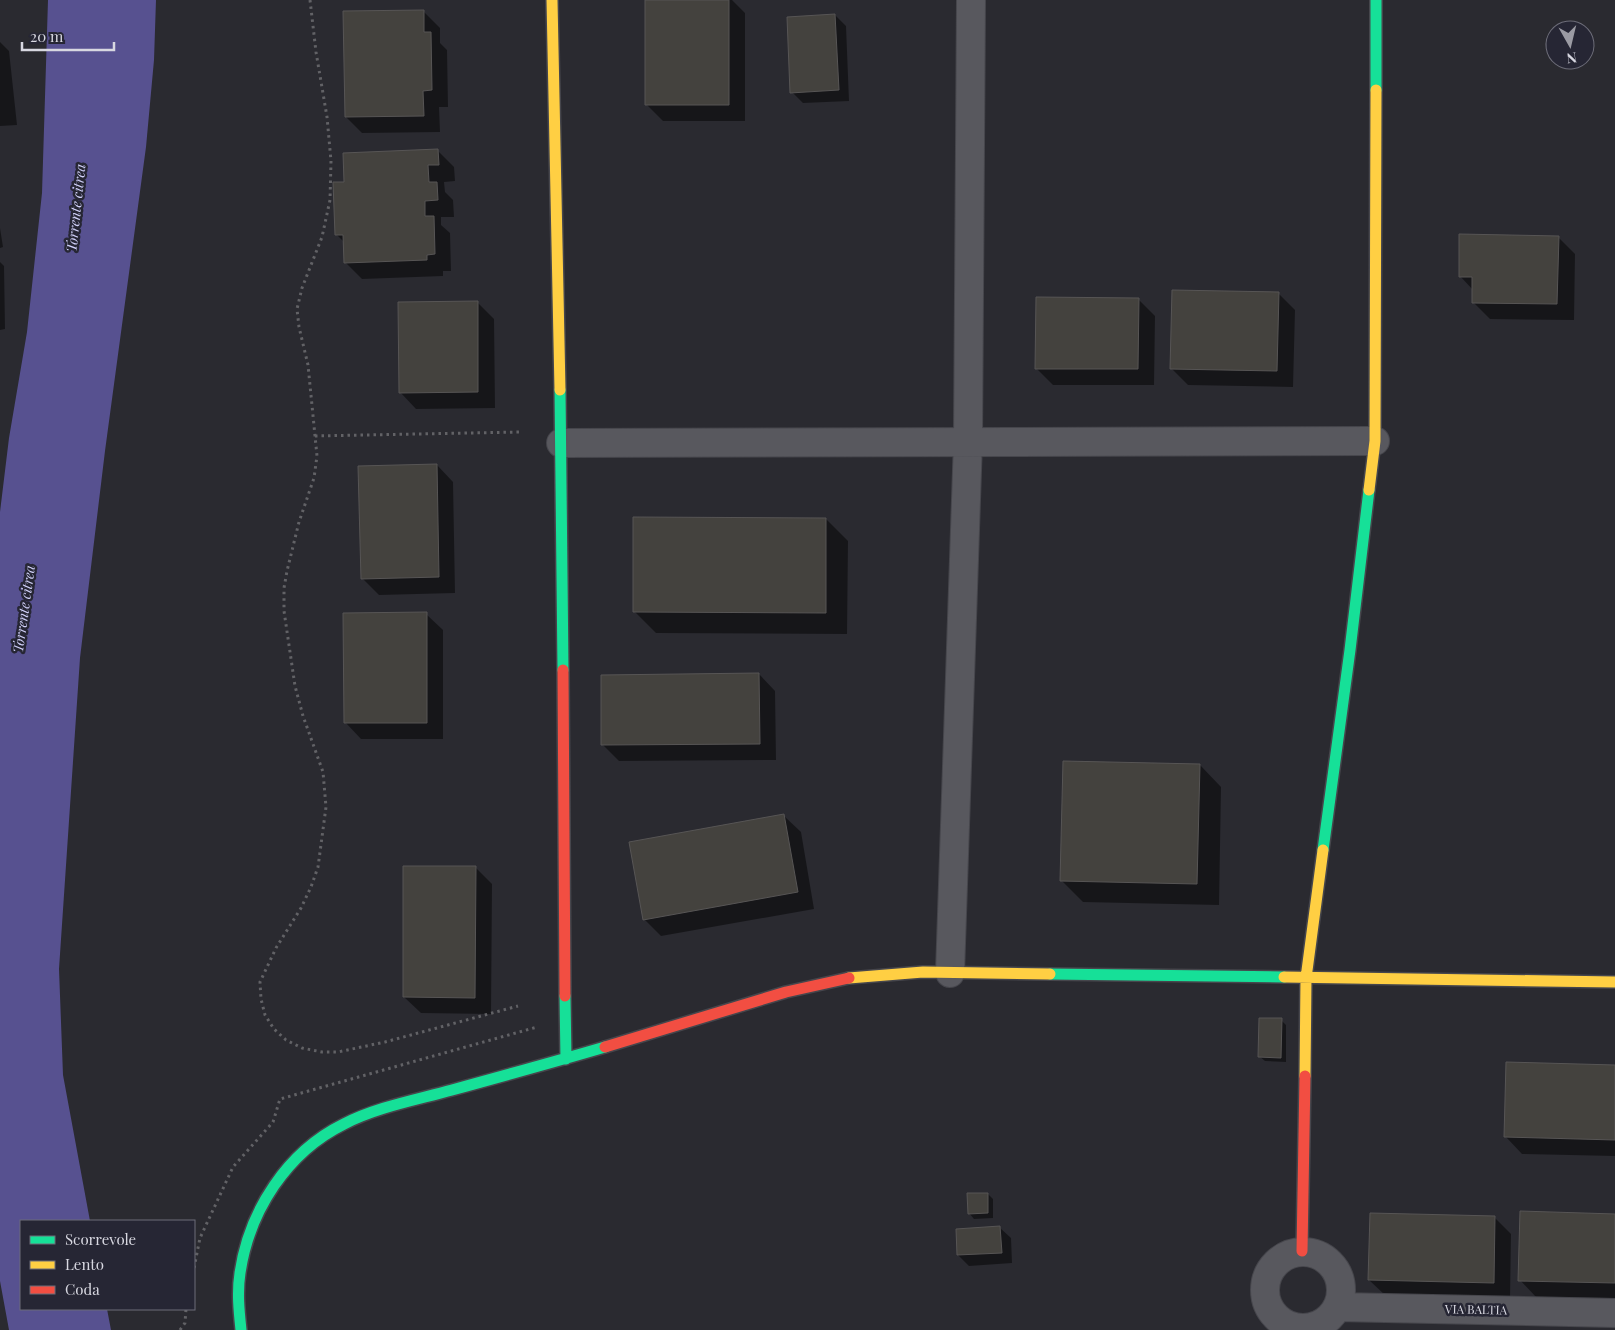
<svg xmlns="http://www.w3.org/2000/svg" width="1615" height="1330" viewBox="0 0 1615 1330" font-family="'Playfair Display',serif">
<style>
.water{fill:#575190}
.shadow{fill:#0007}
.building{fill:#44423e;stroke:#575555}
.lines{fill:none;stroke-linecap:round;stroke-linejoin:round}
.street-casing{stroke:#46464c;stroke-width:30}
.fast-casing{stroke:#46464c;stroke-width:14}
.slow-casing{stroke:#46464c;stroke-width:14}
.jam-casing{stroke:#46464c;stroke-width:14}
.path{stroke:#626266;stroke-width:3;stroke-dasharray:2.5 4;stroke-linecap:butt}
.street{stroke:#58585e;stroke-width:28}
.fast{stroke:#16e098;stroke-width:11}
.slow{stroke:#ffcf43;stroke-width:11}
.jam{stroke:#f24e42;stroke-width:11}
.labels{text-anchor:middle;stroke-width:5;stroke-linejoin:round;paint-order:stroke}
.street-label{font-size:12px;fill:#d8d8e1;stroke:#262634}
.water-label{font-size:14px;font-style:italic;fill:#d1d1f9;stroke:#262634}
</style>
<rect width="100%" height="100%" fill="#2a2a30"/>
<path class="water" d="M 48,0 L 156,0 L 154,60 L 146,147 L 105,451 L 80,658 L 59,969 L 63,1075 L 90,1221 L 21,1221 L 21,1309 L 107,1309 L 111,1330 L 9,1330 L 0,1281 L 0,512 L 9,438 L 27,332 L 42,193 Z"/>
<path class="shadow" d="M 646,0 L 732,0 L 745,13 L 745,121 L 663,121 L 647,105 Z
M 423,11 L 440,28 L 440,43 L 447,50 L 448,107 L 439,107 L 440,132 L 362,133 L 346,117 Z
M 835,15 L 846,26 L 849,101 L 803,103 L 792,92 Z
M 0,42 L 9,51 L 17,125 L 0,126 Z
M 438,151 L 454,167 L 455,181 L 444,182 L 445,192 L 453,200 L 454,217 L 441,217 L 441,225 L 450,233 L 451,271 L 443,271 L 443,276 L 362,279 L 345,262 L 344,242 L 336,234 L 345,183 Z
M 0,228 L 3,247 L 0,248 Z
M 1558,237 L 1575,254 L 1574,320 L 1490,319 L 1473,302 L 1473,290 L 1460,276 Z
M 0,262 L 4,266 L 5,329 L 0,330 Z
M 1279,294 L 1295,310 L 1293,387 L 1188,385 L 1171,368 Z
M 1138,299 L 1155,316 L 1154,385 L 1053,385 L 1036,368 Z
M 477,302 L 494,319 L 495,408 L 416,409 L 400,392 Z
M 437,465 L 453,482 L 455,593 L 379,595 L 362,578 Z
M 826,519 L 848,541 L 847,634 L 656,633 L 634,611 Z
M 426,614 L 443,630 L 443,739 L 361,739 L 345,722 Z
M 759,674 L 775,691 L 776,760 L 619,761 L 603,745 Z
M 1200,765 L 1221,787 L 1219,905 L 1083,902 L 1061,880 Z
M 784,816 L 801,832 L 814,909 L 661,936 L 644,919 Z
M 475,867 L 492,884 L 491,1014 L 421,1013 L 404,997 Z
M 1281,1020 L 1286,1025 L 1286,1062 L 1265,1061 L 1259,1056 Z
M 1615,1066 L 1615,1156 L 1522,1154 L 1506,1137 Z
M 988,1194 L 993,1199 L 993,1218 L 974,1219 L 969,1213 Z
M 1615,1215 L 1615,1298 L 1536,1297 L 1520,1280 Z
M 1494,1217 L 1511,1234 L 1510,1300 L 1386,1296 L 1369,1280 Z
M 999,1227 L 1011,1238 L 1012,1263 L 969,1266 L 958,1255 Z"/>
<path class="building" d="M 645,0 L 729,0 L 729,105 L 645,105 Z
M 424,10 L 424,32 L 431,32 L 432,90 L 423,91 L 424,116 L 345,117 L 343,11 Z
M 835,14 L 839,90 L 790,93 L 787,17 Z
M 438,149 L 439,165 L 428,165 L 429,182 L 437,182 L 438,200 L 425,201 L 425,216 L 434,216 L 435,254 L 427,255 L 427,260 L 344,263 L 343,235 L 335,235 L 333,182 L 344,182 L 343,153 Z
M 1459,234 L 1559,236 L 1557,304 L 1472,303 L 1472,277 L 1459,277 Z
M 1172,290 L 1279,292 L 1277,371 L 1170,369 Z
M 1036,297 L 1139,298 L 1138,369 L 1035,369 Z
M 478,301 L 478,392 L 399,393 L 398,302 Z
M 437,464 L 439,577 L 361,579 L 358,466 Z
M 633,517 L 826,518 L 826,613 L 633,612 Z
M 427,612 L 427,723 L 344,723 L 343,613 Z
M 759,673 L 760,744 L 601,745 L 601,675 Z
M 1063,761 L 1200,764 L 1197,884 L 1060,881 Z
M 784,814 L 798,892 L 643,920 L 629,842 Z
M 403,866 L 476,866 L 475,998 L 403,997 Z
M 1259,1018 L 1282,1018 L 1281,1058 L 1258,1057 Z
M 1506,1062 L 1615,1065 L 1615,1140 L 1504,1137 Z
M 967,1193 L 988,1193 L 988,1213 L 968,1214 Z
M 1520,1211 L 1615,1214 L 1615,1283 L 1518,1281 Z
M 1370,1213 L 1495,1216 L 1494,1283 L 1368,1280 Z
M 1000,1226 L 1002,1253 L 957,1255 L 956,1229 Z"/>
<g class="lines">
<g class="street-casing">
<path id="street" d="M 561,443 L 1375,441
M 950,973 L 968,441 L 971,0
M1265 1290a38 38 0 1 1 76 0a38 38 0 1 1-76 0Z
M 1338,1307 L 1615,1313"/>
</g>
<g class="fast-casing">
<path id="fast" d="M 1376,90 L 1376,0
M 560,390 L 563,670
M 1323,850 L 1350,650 L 1369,490
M 1050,974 L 1284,977
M 565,996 L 566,1059
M 241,1330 C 239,1311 237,1292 240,1273 C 249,1211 287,1152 344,1124 C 377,1107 416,1100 452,1090 C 503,1076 554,1062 605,1047"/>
</g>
<g class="slow-casing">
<path id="slow" d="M 552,0 L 560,390
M 1369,490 L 1375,441 L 1376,90
M 1284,977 L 1615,982
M 849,978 L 923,972 L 1050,974
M 1305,1076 L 1306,978 L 1323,850"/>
</g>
<g class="jam-casing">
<path id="jam" d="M 563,670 L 565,996
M 605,1047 L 786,992 L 849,978
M 1302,1251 L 1305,1076"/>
</g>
<path class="path" d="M 310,0 L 316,52 L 327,117 L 331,161 L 330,200 L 322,237 L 302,288 L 297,309 L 299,327 L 308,365 L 317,456 L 314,478 L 299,522 L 287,571 L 284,588 L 284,611 L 295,686 L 303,716 L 323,772 L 326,807 L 318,867 L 311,887 L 301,908 L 276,948 L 260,982 L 261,999 L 265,1015 L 274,1029 L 286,1040 L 302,1048 L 322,1052 L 338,1052 L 385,1042 L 518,1006
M 315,436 L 519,432
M 194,1268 L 200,1238 L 233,1167 L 273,1122 L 280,1099 L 537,1027
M 180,1330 L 185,1323 L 186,1309"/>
<use href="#street" class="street"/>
<use href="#fast" class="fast"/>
<use href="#slow" class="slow"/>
<use href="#jam" class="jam"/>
</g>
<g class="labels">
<g class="street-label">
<text transform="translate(1476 1310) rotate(1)" y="4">VIA BALTIA</text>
</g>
<g class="water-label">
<text transform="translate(76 208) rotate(-84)" y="5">Torrente citrea</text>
<text transform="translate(24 609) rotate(-82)" y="5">Torrente citrea</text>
</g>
</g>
<rect x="20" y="1220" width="175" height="90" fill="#262634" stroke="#6d6d79"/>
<rect x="30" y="1236" width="25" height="8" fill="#16e098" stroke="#6d6d79"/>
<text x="65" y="1245" font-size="15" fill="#d8d8e1">Scorrevole</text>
<rect x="30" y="1261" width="25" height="8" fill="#ffcf43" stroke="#6d6d79"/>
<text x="65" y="1270" font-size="15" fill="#d8d8e1">Lento</text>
<rect x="30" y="1286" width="25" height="8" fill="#f24e42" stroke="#6d6d79"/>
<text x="65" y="1295" font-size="15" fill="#d8d8e1">Coda</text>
<g transform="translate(1570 45) rotate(172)"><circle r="24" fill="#262634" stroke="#6d6d79"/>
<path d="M0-4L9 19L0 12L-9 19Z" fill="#9b9ba3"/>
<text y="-8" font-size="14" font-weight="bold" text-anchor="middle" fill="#d8d8e1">N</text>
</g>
<path d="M22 42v8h92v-8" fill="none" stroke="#d8d8e1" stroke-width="2.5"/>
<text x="30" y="42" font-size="15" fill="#d8d8e1" stroke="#262634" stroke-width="4" paint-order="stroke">20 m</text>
</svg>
